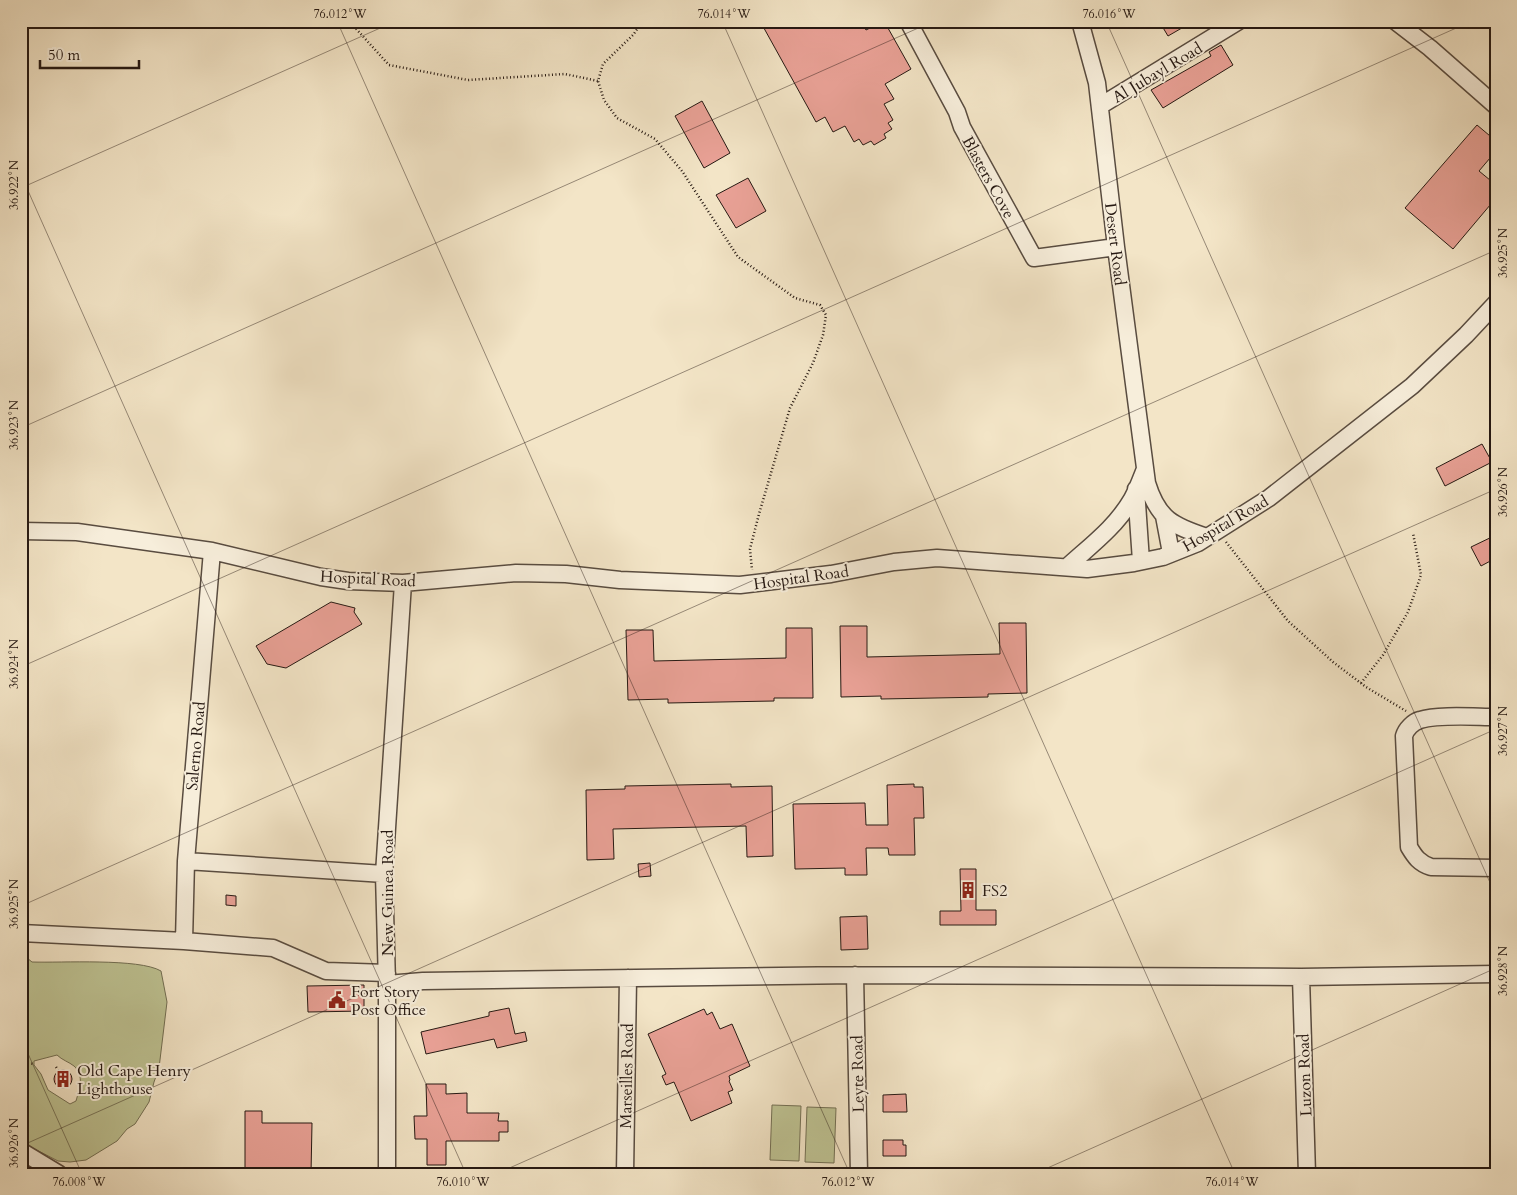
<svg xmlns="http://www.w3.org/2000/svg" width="1517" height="1195" viewBox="0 0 1517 1195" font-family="Cardo,serif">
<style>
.green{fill:#bec393;stroke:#726e53;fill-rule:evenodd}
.building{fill:#e9a196;stroke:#261913}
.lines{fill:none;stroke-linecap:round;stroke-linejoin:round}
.minor-casing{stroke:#594c40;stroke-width:19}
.path{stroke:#261913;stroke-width:2.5;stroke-dasharray:1 2.5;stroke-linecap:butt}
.minor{stroke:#f7eedb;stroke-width:16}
.ticks{fill:none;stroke:#261913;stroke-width:1;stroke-opacity:0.45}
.labels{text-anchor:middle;stroke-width:4;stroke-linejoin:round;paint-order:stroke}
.street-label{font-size:16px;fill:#261913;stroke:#f7eedb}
.poi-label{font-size:16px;fill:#261913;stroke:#f7eedb;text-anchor:start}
.neatline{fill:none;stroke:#261913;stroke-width:2}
.ticks-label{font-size:12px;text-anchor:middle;fill:#261913}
</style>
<rect width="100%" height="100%" fill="#f3e5c7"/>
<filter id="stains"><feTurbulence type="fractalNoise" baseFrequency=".004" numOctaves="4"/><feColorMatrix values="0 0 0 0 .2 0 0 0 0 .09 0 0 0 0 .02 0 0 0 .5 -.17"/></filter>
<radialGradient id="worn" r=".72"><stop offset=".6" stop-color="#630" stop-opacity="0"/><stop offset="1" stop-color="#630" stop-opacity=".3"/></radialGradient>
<path class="green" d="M 21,953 L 32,962 C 61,963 139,958 161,971 L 167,1002 L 159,1068 L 154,1082 L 149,1102 L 135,1124 L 127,1129 L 117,1141 L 86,1160 L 70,1162 L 58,1161 L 21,1142 ZM 57,1055 C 62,1060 69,1062 74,1066 C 85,1076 79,1090 76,1101 L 70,1104 L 48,1090 L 41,1074 L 34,1065 L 34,1061 Z
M 772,1105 L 801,1106 L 799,1161 L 770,1160 Z
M 807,1107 L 836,1108 L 834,1163 L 805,1162 Z"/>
<path class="building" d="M 760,21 L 861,21 L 866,30 L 884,21 L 911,69 L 885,84 L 894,99 L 884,104 L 893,120 L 888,123 L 892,129 L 884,134 L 886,138 L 874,145 L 871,141 L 863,145 L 859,139 L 854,142 L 845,126 L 833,132 L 825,117 L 816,122 Z
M 1159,21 L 1194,21 L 1168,36 Z
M 1221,45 L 1233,65 L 1163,108 L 1151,90 L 1211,56 L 1209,52 Z
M 702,101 L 730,153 L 704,168 L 675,116 Z
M 1477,125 L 1496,141 L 1496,151 L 1479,171 L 1496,185 L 1496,198 L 1453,249 L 1405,208 Z
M 748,178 L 766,211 L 736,228 L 716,195 Z
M 1482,444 L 1492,462 L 1445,486 L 1436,468 Z
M 1496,535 L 1496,558 L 1481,566 L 1471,547 Z
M 331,602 L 355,608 L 354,612 L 362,624 L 286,668 L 267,664 L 256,646 Z
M 999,623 L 1026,623 L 1027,693 L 988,694 L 988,697 L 881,699 L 881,696 L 841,697 L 840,626 L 867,626 L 867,657 L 1000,654 Z
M 786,628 L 812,628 L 813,698 L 774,698 L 774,701 L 668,703 L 668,699 L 628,700 L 626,630 L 653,630 L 654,661 L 786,658 Z
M 731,784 L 731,787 L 772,786 L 773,856 L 747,857 L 746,826 L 613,829 L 614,859 L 587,860 L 586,790 L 625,789 L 625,786 Z
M 914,784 L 914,787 L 923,787 L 924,818 L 914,818 L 915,855 L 889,855 L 888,848 L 866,848 L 867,875 L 845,875 L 845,868 L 795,869 L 793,804 L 865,803 L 866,825 L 888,825 L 887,785 Z
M 650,863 L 651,876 L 639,877 L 638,864 Z
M 960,869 L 976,869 L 976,910 L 996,910 L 996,925 L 940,925 L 940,911 L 961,911 Z
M 226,895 L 236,896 L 236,906 L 226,905 Z
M 867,916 L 868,949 L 841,950 L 840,917 Z
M 364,985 L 364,1011 L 308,1012 L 307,986 Z
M 509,1008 L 515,1034 L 525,1032 L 527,1041 L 497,1048 L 494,1039 L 426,1054 L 421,1032 L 489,1016 L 489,1012 Z
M 704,1009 L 707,1015 L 712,1012 L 720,1029 L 732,1024 L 750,1066 L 729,1076 L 730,1080 L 729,1081 L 733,1090 L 728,1092 L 732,1103 L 691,1121 L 674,1082 L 666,1085 L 662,1076 L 666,1074 L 648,1034 Z
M54 1079a9 9 0 1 1 18 0a9 9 0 1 1-18 0Z
M 426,1084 L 446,1084 L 446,1094 L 467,1093 L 467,1113 L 499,1113 L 498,1121 L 508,1121 L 508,1132 L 499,1132 L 499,1141 L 446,1141 L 446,1165 L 427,1165 L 427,1139 L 415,1139 L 414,1116 L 427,1116 Z
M 906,1094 L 907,1112 L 883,1112 L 883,1095 Z
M 245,1111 L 262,1111 L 262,1123 L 312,1123 L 311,1174 L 245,1174 Z
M 883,1140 L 903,1140 L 903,1145 L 906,1145 L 906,1156 L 883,1156 Z"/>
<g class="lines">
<g class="minor-casing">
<path id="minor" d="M 908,21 L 957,112 L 962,127 L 1034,258 L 1116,247
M 1080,21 L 1097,83 L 1116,247 L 1147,483 C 1158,519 1173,526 1207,537
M 1395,21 L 1430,48 L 1496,106
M 1100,106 L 1239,21
M 1136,489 L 1141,561
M 1164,516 L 1171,553
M 21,531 L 77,532 L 212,551 L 321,577 L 348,581 L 403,583 L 516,573 L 566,574 L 620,580 L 740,585 L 831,574 L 894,562 L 937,558 L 1087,569 L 1134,563 L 1163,557 L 1198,543 L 1269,498 L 1412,386 L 1466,335 L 1496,303
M 1067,567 C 1090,546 1116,527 1132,499 C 1137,490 1141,479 1145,469
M 1496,717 C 1476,717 1438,714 1420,720 C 1413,722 1406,729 1404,736 L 1409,847 C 1415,857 1419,863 1431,867 L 1496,868
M 186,861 L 384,874
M 21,933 L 184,941 L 273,948 L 326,971 L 387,973
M 184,941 L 186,861 L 212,551
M 855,975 L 859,1174
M 1301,977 L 1307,1174
M 387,984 L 423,981 L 855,975 L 1301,977 L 1496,974
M 21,1151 L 59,1174
M 387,1174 L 387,984 L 384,874 L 403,583
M 625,1174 L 628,978"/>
</g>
<path class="path" d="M 349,21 L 389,65 L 468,80 L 565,74 L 598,81
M 643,21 L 633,35 L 603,64 L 598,81 L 604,100 L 617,118 L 655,139 L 682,171 L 738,257 L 795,298 L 820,305 L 826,315 L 823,335 L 813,363 L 790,408 L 759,514 L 750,549 L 752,570
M 1226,542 L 1288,621 L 1333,662 L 1366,687 L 1406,711
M 1361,683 L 1383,655 L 1408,612 L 1421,575 L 1413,533
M 21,1062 L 34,1064
M 56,1067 L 59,1072"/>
<use href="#minor" class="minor"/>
</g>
<path class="ticks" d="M 337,21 L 850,1174M 722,21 L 1235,1174M 1106,21 L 1496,896M 1490,21 L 1496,33M 21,175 L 466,1174M 21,188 L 396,21M 21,428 L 934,21M 21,667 L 1472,21M 21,906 L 1496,250M 21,1038 L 82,1174M 21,1146 L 1496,489M 496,1174 L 1496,729M 1034,1174 L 1496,968"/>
<defs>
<g id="building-bare" transform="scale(1.35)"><path d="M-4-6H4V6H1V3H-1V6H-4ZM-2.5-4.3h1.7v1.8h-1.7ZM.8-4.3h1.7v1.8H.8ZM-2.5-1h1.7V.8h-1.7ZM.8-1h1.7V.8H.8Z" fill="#8f2418" stroke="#f7eedb" stroke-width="2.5" paint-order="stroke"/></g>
<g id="civic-bare" transform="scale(1.35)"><path d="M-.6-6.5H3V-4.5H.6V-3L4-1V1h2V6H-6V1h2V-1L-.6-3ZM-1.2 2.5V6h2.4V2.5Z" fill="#8f2418" stroke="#f7eedb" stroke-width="2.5" paint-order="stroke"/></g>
</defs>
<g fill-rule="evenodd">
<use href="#building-bare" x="968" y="890"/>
<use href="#civic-bare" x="337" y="1000"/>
<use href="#building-bare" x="63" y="1079"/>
</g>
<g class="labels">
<g class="street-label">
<text transform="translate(1157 72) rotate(-31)" y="6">Al Jubayl Road</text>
<text transform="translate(989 177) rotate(61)" y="6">Blasters Cove</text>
<text transform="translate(1116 244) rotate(83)" y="6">Desert Road</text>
<text transform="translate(1225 523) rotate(-30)" y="6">Hospital Road</text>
<text transform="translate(801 577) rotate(-8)" y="6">Hospital Road</text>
<text transform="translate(368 578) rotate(3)" y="6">Hospital Road</text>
<text transform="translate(195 746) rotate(-85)" y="6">Salerno Road</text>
<text transform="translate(387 893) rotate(-90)" y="6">New Guinea Road</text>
<text transform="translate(857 1074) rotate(-91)" y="6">Leyte Road</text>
<text transform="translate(1304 1075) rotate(-92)" y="6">Luzon Road</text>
<text transform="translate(626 1076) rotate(-89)" y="6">Marseilles Road</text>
</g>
<g class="poi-label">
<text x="982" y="896">FS2</text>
<text x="351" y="997">Fort Story<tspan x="351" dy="18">Post Office</tspan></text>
<text x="77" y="1076">Old Cape Henry<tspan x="77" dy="18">Lighthouse</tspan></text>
</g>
</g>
<rect width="1517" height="1195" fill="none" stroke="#f3e5c7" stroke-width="55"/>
<path d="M40 60v8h99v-8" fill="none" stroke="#261913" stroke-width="2.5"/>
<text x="48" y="60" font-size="15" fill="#261913" stroke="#f7eedb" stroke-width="4" paint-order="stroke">50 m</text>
<rect x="28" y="28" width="1462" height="1140" class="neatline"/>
<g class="ticks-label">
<text x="340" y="18">76.012°W</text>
<text x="724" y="18">76.014°W</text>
<text x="1109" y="18">76.016°W</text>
<text transform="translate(14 185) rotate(-90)" y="4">36.922°N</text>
<text transform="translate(1503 253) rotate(-90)" y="4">36.925°N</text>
<text transform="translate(14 425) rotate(-90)" y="4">36.923°N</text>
<text transform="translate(1503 492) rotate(-90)" y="4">36.926°N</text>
<text transform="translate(14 664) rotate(-90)" y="4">36.924°N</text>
<text transform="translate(1503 731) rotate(-90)" y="4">36.927°N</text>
<text transform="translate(14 904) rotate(-90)" y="4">36.925°N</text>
<text transform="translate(1503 971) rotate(-90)" y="4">36.928°N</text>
<text transform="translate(14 1143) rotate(-90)" y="4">36.926°N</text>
<text x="79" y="1186">76.008°W</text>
<text x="463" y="1186">76.010°W</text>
<text x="848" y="1186">76.012°W</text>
<text x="1232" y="1186">76.014°W</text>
</g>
<rect width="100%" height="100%" filter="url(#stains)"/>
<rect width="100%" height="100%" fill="url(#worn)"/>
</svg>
